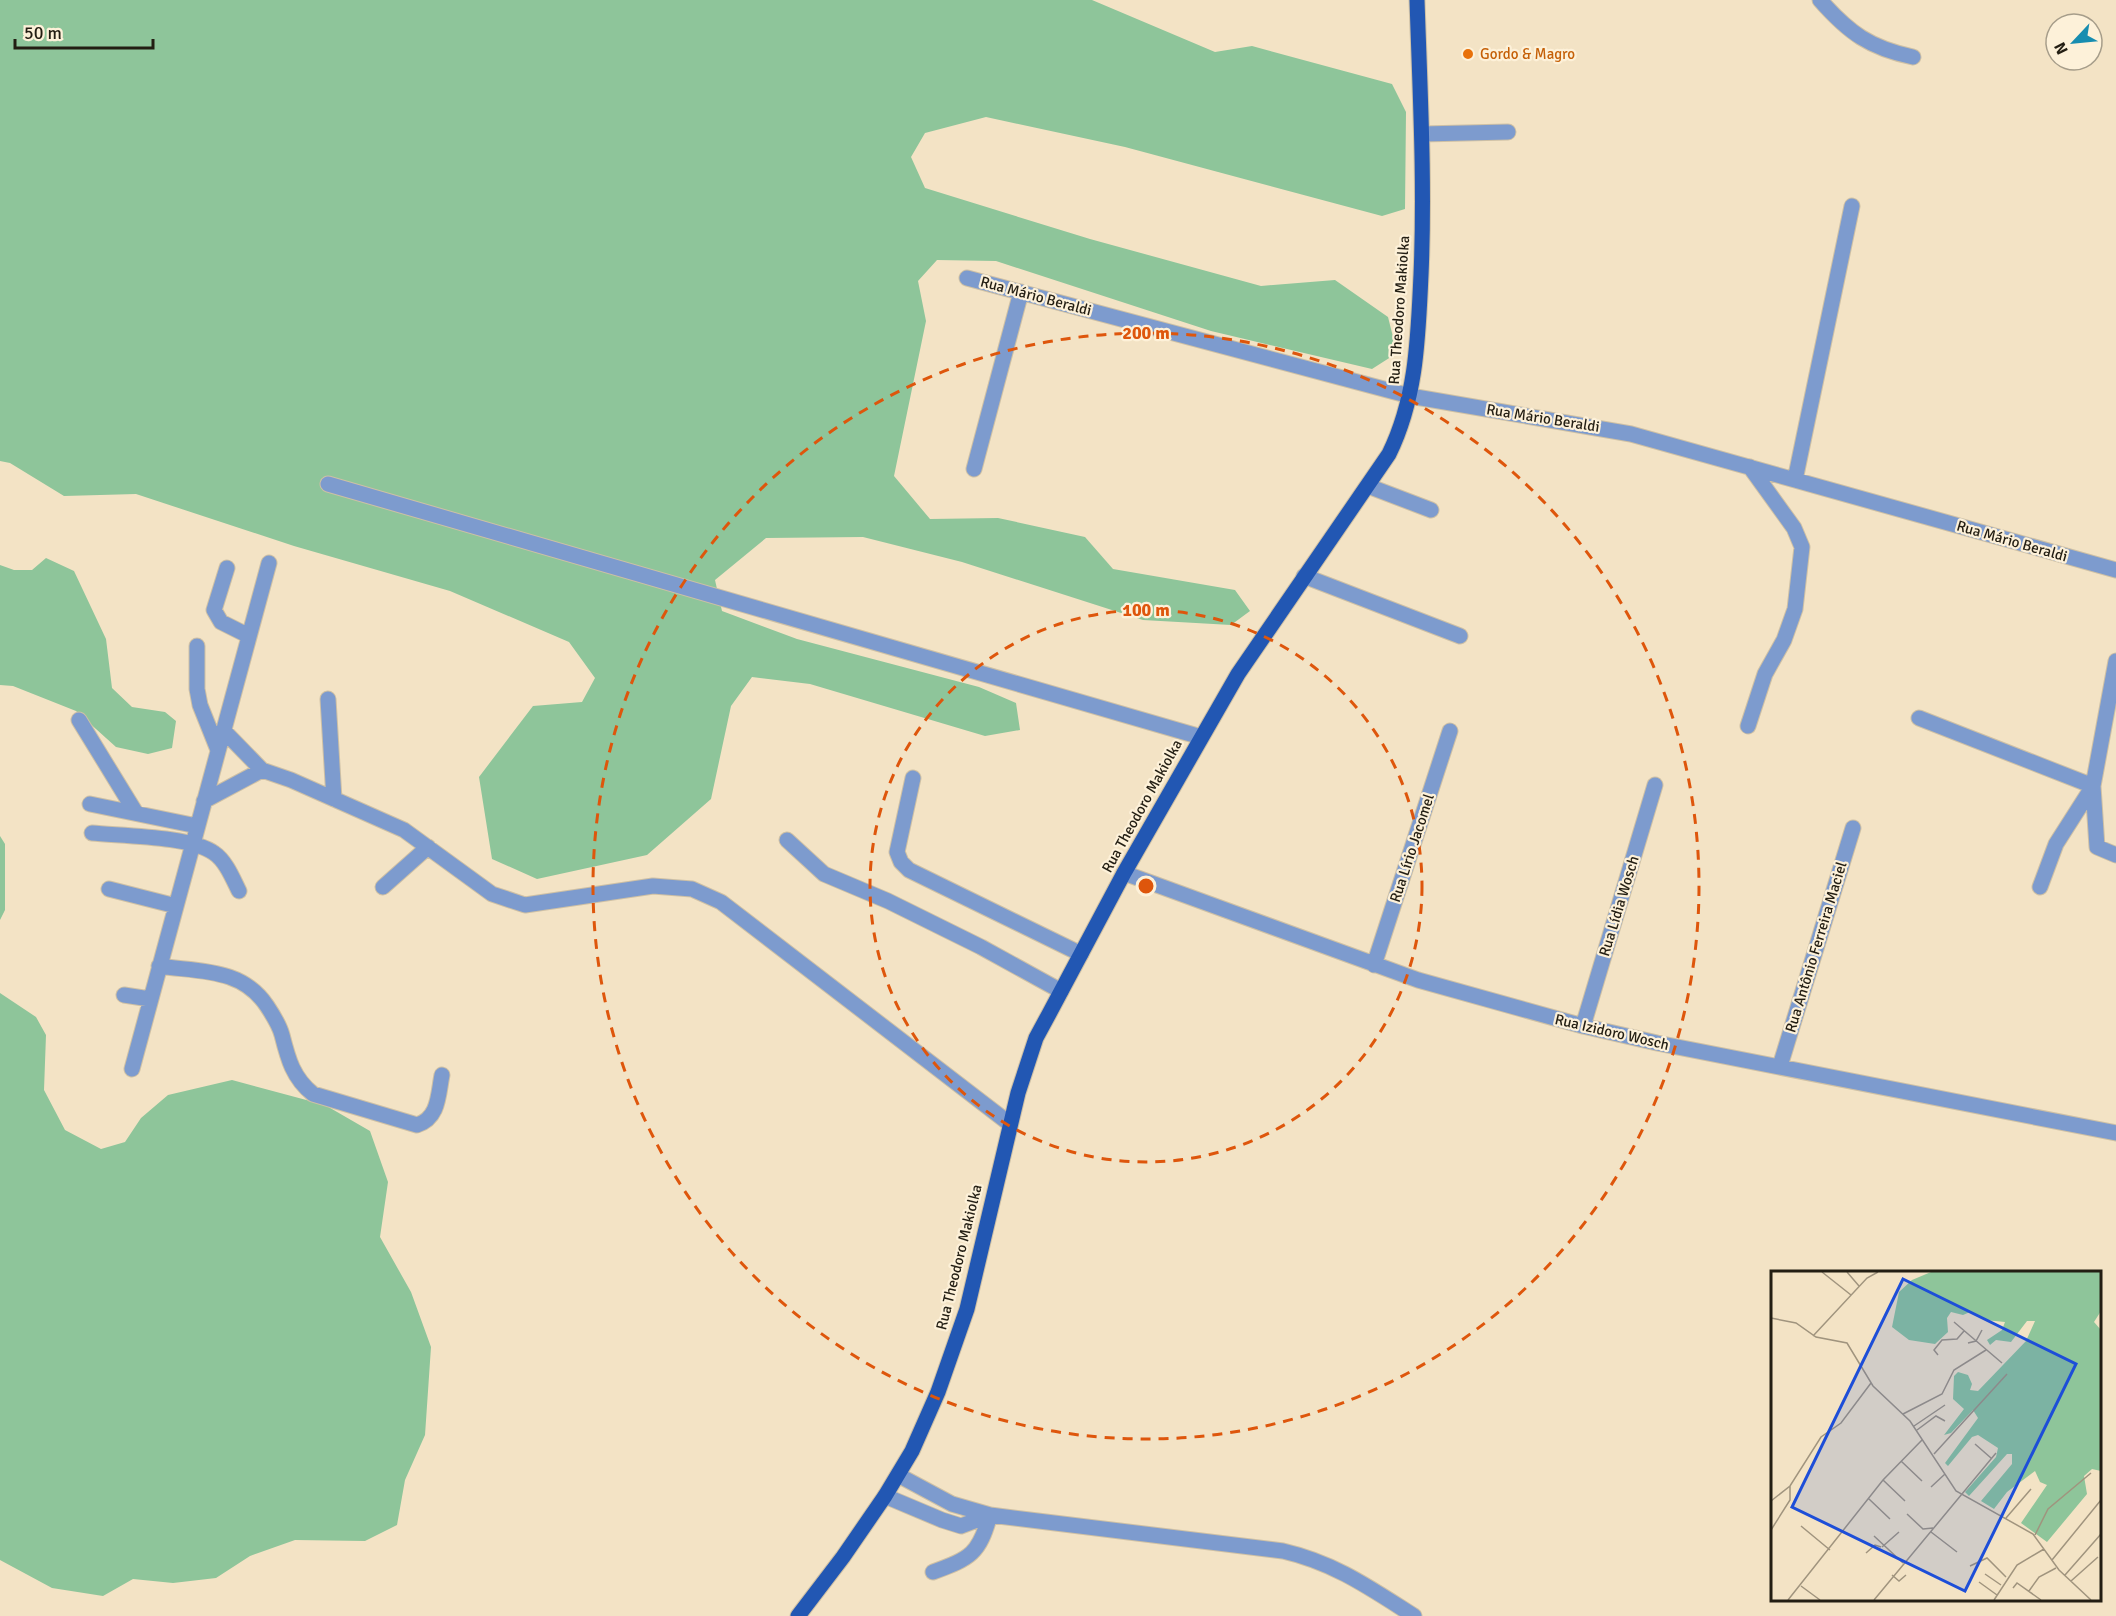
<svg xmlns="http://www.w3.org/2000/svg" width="2116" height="1616" viewBox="0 0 2116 1616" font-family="Signika,sans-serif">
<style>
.green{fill:#8ec59a}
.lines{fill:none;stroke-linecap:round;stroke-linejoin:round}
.minor-casing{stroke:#cec0a5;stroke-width:17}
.major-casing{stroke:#cec0a5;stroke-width:17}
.minor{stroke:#7d9bce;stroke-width:15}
.major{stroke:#2257b3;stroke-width:15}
.ring{fill:none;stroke:#de560c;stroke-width:3;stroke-dasharray:10 8}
.food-dot{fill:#e8710a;stroke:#fdf1d9;stroke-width:2}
.labels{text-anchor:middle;stroke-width:4.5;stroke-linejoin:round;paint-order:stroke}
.food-label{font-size:15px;fill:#c56008;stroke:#fdf1d9;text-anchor:start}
.street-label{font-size:15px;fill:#231e13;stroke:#fdf1d9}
.inset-road{fill:none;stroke:#a0947e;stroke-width:1.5}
.view{fill:#1d4ed8;fill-opacity:0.15;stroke:#1d4ed8;stroke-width:3}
.inset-edge{fill:none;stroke:#231e13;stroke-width:3}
.centre{fill:#de560c;stroke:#fdf1d9;stroke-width:3}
.ring-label{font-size:18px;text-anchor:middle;font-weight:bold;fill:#de560c;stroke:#fdf1d9;stroke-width:4.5;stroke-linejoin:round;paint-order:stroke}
</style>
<rect width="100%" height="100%" fill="#f3e3c5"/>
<path class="green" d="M 0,0 L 1092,0 L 1215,52 L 1252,46 L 1392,84 L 1406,112 L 1405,209 L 1382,216 L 1125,147 L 986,117 L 925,133 L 911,157 L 925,188 L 1090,239 L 1261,286 L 1335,280 L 1388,317 L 1397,353 L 1372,369 L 1211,331 L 996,261 L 937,260 L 918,281 L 926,321 L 894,476 L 930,519 L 998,518 L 1085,537 L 1113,569 L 1235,590 L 1250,611 L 1231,625 L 1143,620 L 962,562 L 863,537 L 766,538 L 715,580 L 722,611 L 797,639 L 979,687 L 1016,703 L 1020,730 L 985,736 L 810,684 L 752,677 L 731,706 L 711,799 L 647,855 L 537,879 L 492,859 L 479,777 L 533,706 L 582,702 L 595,678 L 569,642 L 450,591 L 294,546 L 136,494 L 64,496 L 10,463 L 0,461 Z
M 46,558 L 74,571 L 106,639 L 112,688 L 132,707 L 165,712 L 176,721 L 172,748 L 148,754 L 116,747 L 76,711 L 13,686 L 0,685 L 0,565 L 14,570 L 32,570 Z
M 0,836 L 5,844 L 5,910 L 0,920 Z
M 0,993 L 36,1017 L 46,1035 L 44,1090 L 65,1130 L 101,1149 L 125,1142 L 141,1118 L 168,1095 L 232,1080 L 325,1105 L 370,1131 L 388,1182 L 380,1237 L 411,1292 L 431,1347 L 425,1435 L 405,1480 L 397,1525 L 365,1541 L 295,1540 L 250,1556 L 216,1578 L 173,1583 L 133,1579 L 103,1596 L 52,1588 L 0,1560 Z"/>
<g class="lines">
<g class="minor-casing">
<path id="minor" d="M 1820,0 C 1849,33 1870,48 1913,57
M 1422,134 L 1508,132
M 967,278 L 1410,396 L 1631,434 L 2116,570
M 974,469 L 1021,292
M 1795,480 L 1852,206
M 328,484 L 1201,737
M 1368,486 L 1431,510
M 227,568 L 214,610 L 221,622 L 249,636
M 1304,576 L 1460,636
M 197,646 L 197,689 L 200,705 L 218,750
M 2116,661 L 2093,786 L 2097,847 L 2116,855
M 328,699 L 334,799
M 1919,718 L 2093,786
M 79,720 L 136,813
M 1748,726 L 1765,674 L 1784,640 L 1795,609 L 1802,547 L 1794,528 L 1750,467
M 223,730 L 262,770 L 291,780 L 404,830 L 492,894 L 525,905 L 653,886 L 692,889 L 721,902 L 1010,1124
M 913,778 L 897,852 L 901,862 L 909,870 L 1081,954
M 204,801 L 262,770
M 90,804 L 197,826
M 92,833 C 123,836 191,836 214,853 C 226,861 233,879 239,891
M 787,840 L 824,874 L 888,901 L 981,947 L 1061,991
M 1124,873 L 1418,980 L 1583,1026 L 1657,1043 L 2116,1133
M 383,887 L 428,847
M 2040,887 L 2056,844 L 2093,786
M 109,889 L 176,906
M 1374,965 L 1450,731
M 159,966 C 200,972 242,968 267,1006 C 273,1015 279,1024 282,1035 C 288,1059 293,1078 313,1094 L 417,1125 C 439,1118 438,1095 442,1075
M 124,995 L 150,999
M 1583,1026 L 1655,785
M 1780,1066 L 1853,828
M 132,1069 L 269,563
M 898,1475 L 952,1504 L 990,1515 L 1283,1551 C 1335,1563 1370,1588 1414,1616
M 885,1496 L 942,1520 L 961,1526 L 990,1515
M 933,1572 C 971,1558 979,1554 990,1515"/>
</g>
<g class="major-casing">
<path id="major" d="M 798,1616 L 843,1557 L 885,1496 L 912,1451 L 938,1392 L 967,1309 L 1018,1093 L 1036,1038 L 1049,1014 L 1124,873 L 1238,674 L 1389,454 C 1417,397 1418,336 1421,275 C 1425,183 1420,92 1417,0"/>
</g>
<use href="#minor" class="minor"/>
<use href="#major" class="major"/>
</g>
<g class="ring">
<circle cx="1146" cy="886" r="276"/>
<circle cx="1146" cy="886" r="553"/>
</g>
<circle class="food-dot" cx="1468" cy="54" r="6"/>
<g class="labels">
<g class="food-label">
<text x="1480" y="59">Gordo &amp; Magro</text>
</g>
<g class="street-label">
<text transform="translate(1036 296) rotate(15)" y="5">Rua Mário Beraldi</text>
<text transform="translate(1399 310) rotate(-86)" y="5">Rua Theodoro Makiolka</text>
<text transform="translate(1543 418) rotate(9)" y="5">Rua Mário Beraldi</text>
<text transform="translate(2012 541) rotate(16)" y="5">Rua Mário Beraldi</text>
<text transform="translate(1142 806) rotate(-61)" y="5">Rua Theodoro Makiolka</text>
<text transform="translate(1412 848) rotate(-72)" y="5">Rua Lírio Jacomel</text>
<text transform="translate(1619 906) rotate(-73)" y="5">Rua Lídia Wosch</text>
<text transform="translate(1816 947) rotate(-73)" y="5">Rua Antônio Ferreira Maciel</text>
<text transform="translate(1612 1032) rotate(13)" y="5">Rua Izidoro Wosch</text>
<text transform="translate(959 1257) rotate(-76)" y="5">Rua Theodoro Makiolka</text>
</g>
</g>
<g transform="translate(1771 1271)">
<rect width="330" height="330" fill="#f3e3c5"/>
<path d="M 160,1 L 330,1 L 330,40 L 323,51 L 330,59 L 330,200 L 321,198 L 313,205 L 316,223 L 276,271 L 250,252 L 276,214 L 269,211 L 264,200 L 236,221 L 223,238 L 210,230 L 241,193 L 241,183 L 236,183 L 198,225 L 194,221 L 225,186 L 227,177 L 207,164 L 201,166 L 177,195 L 174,192 L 207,147 L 202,139 L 180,162 L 173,164 L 193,138 L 182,128 L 183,105 L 187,101 L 197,104 L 201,113 L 199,119 L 207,120 L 255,70 L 264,50 L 256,50 L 240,71 L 225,69 L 219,74 L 216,69 L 231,59 L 234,51 L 214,49 L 199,41 L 192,44 L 180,41 L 176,47 L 177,61 L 164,73 L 138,69 L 121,56 L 128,21 L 141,9 Z" fill="#8ec59a"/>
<path class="inset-road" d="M 51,1 L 80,24M 76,1 L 88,15M 0,47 L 25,52 L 45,66 L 76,72 L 102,115 L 139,150 L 185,220 L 262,263 L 288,299 L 320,329M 183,51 L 231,92M 42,65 L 96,7 L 107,1M 197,72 L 205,70 L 211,59M 167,84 L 163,79 L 171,69 L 186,68 L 193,60M 132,143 L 171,123 L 183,99 L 215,79M 143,155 L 174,134M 146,159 L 165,145 L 174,150M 204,173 L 220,187M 163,183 L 236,103M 130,190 L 151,210M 112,209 L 134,230M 160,216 L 174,203M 98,228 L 119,248M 0,230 L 19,215 L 50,166 L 70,152 L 100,112M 136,243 L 152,258 L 162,257M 235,247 L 260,218M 30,255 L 59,279M 0,259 L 19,229 L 19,215M 160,261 L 186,281M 264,264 L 277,238 L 320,202M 103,265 L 132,292M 111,276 L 128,261M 95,282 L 104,274 L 110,276M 281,289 L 330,229M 199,295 L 216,287 L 235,306M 214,303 L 230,314M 121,304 L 128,310 L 135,304M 294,304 L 330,263M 300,310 L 327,286M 208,311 L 226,324M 30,315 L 49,329M 242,317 L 246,312 L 270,329M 258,320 L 268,306 L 285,297M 17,329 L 112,209 L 151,169M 103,329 L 225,182M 223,329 L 246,294 L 273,278"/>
<path class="view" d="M 132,8 L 305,93 L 194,320 L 21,236 Z"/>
<rect width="330" height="330" class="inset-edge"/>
</g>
<circle cx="1146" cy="886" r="9" class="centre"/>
<g class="ring-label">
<text x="1146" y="339">200 m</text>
<text x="1146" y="616">100 m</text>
</g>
<g transform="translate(2074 42) rotate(244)"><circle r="28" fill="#fdf1d9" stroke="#a69d8a" stroke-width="1.5"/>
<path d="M0-4.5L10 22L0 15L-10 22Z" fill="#178db0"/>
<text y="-9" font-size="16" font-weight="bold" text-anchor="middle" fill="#231e13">N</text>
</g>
<path d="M15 39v9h138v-9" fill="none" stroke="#231e13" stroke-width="3"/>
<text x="24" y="39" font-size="18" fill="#231e13" stroke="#fdf1d9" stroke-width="4.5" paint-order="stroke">50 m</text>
</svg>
